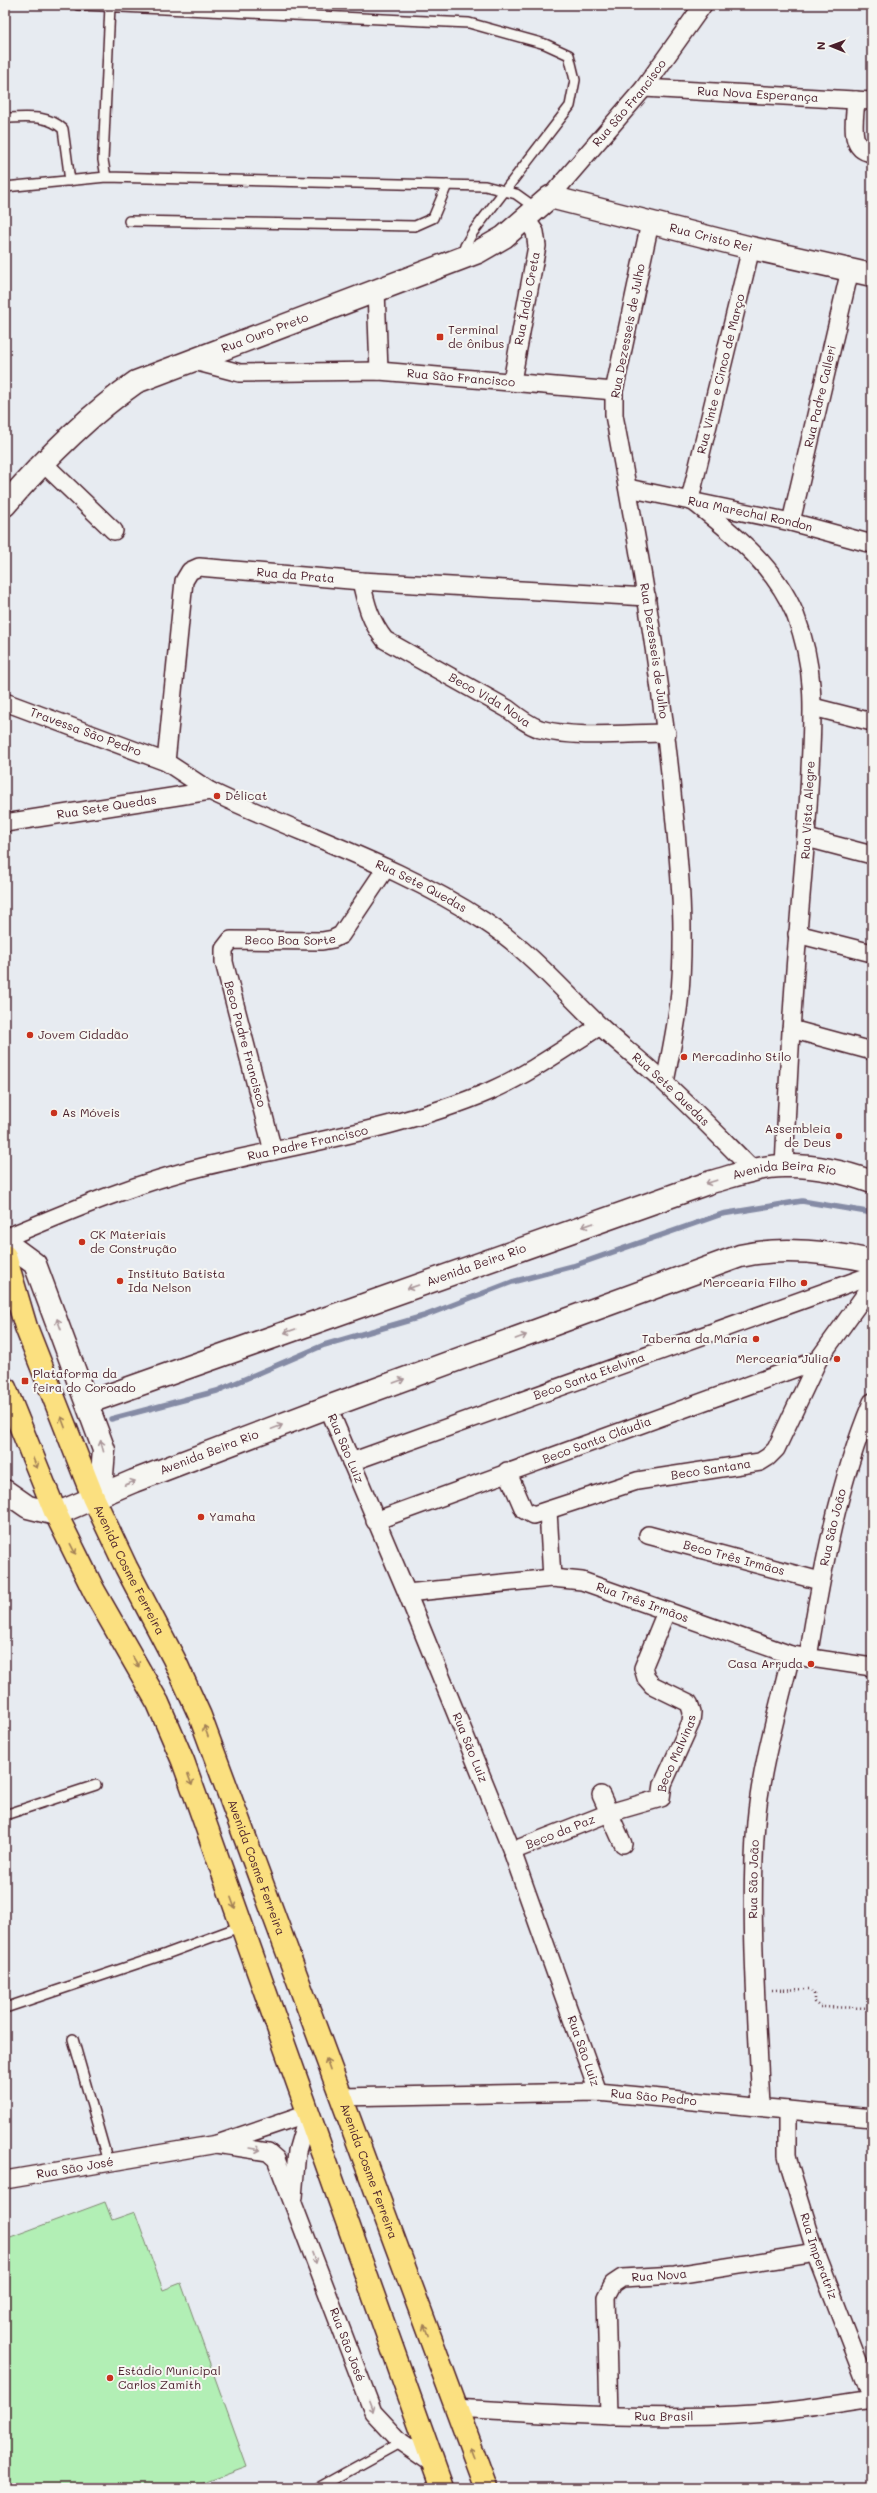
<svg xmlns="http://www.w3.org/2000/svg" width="877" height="2493" viewBox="0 0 877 2493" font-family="Mali,sans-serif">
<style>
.green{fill:#b2efb5;stroke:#7e8770}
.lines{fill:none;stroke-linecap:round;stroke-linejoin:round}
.stream{stroke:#858ba5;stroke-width:5.5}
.lane-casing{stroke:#4a1f2b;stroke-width:12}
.street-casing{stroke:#4a1f2b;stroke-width:20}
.secondary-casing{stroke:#4a1f2b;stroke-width:25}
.primary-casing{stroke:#4a1f2b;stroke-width:25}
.path{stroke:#4a1f2b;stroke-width:2.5;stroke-dasharray:1 3;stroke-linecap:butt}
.lane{stroke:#f6f6f2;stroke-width:9}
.street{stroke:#f6f6f2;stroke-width:17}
.secondary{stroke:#f6f6f2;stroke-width:22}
.primary{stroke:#fbe080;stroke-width:22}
.oneway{stroke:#a99598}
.oneway2{stroke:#a28056}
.poi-dot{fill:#c8321e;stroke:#f6f6f2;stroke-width:1.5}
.labels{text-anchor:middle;stroke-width:4;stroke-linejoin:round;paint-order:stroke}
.street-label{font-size:12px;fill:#4a1f2b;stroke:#f6f6f2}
.poi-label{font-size:12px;fill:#4a1f2b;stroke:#f6f6f2;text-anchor:start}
</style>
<rect width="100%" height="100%" fill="#e7ebf1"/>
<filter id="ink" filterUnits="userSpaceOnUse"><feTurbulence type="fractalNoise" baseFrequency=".025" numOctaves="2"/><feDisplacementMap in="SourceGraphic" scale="8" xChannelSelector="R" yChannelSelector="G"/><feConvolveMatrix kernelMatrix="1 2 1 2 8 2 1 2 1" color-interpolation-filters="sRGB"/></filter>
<g filter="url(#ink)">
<path class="green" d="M 105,2202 L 112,2220 L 135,2212 L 163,2290 L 181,2283 L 247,2467 L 190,2488 L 5,2488 L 5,2239 Z"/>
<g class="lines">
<path class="stream" d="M 111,1419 L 217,1391 L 324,1345 L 424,1316 L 512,1282 L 573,1266 L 722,1214 L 802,1201 L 867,1212 L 872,1215"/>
<g class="lane-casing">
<path id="lane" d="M 78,5 L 469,23 L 545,44 L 569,55 L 575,80 L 570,106 L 473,232 L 465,246 L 463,256
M 110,6 L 103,160 L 106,177 L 485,186 L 516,194 L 537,209
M 5,118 C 26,118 47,114 63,129 L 70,181
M 5,187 L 106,177
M 129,221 L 415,226 L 433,218 L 447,185
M 5,1815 L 96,1785
M 5,2008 L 166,1954 L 242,1926
M 73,2039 L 108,2162
M 318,2488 L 401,2442"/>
</g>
<g class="street-casing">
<g id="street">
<path id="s1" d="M 644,88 L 872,101"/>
<path d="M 856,100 C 855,118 847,150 872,153"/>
<path id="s2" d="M 550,197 L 644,88 L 703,5"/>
<path id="s3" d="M 650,223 L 614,391 L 614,415 C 638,544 661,672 673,803 C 680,869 686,936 679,1002 C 676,1029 670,1056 665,1082"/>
<path d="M 751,248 L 690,499 C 731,532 774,564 795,614 C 816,668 813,713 810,769 C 808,824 802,879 798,933 C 791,1011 788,1088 784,1166"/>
<path d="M 376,290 L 379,371"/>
<path id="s4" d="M 190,360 L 240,373 L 379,371 L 614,391"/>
<path id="s5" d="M 512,381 L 537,246 L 535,232 L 526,219"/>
<path d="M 43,463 L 114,531"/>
<path id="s6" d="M 628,488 L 791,522 L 872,544"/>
<path id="s7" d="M 791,522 L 850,270"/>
<path id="s8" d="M 361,581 C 366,604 370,621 385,640 L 508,709 C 518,717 528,725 540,729 C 575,739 630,733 667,733"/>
<path id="s9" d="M 5,702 L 166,762"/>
<path d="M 813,707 L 872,722"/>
<path id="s10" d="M 210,791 L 166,762 L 184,581 L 190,571 L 199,567 L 361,581 L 647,597"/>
<path id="s11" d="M 5,823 L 210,791 C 301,835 399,865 484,921 C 529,950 563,991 601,1027 C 622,1046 644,1063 665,1083 C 695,1111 724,1141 753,1170"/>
<path d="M 807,838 L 872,855"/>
<path d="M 797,934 L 872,953"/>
<path d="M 791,1029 L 872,1051"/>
<path id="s12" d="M 273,1151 L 224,962 L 224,949 L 231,940 L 322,941 L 333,939 L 341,935 L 386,868"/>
<path id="s13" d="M 5,1238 C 72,1210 135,1183 206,1166 C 298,1144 404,1128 490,1091 C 529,1074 565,1048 600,1026"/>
<path id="s14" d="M 328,1407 L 407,1593 L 512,1851 L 598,2092"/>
<path id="s15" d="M 351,1462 L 872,1275"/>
<path id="s16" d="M 507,1471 L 524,1510 L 533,1515 L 637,1481 L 760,1462 L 768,1457 L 776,1449 L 818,1360 L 872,1285"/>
<path d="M 548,1511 L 552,1578"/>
<path id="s17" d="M 375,1521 L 818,1360"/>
<path id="s18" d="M 648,1535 L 820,1581"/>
<path id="s19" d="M 407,1593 L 552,1578 L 582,1581 L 791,1655 L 872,1667"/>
<path id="s20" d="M 808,1658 C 822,1570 838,1484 872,1402"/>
<path d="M 601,1795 L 623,1844"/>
<path id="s21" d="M 512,1851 L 609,1813 L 661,1798 L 663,1784 L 691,1722 L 692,1712 L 689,1703 L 652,1685 L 646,1678 L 643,1668 L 666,1612"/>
<path id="s22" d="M 340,2097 L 598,2092 L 872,2118"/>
<path id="s23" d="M 761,2107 C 757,2013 749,1916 756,1822 C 761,1766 778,1710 791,1655"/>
<path id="s24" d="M 787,2110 L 787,2155 L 790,2168 L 816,2253 L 872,2398"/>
<path id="s25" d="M 217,2144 L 268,2152 L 276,2159 L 373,2412 L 401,2442 L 433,2464"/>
<path id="s26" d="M 5,2180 L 217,2144 L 308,2113"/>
<path d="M 293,2197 L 297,2151 L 308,2113"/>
<path id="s27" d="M 455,2408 C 549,2413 643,2420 737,2415 C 782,2413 827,2406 872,2399"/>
<path id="s28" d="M 609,2416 L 606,2297 L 613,2284 L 622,2278 L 676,2275 L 816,2253"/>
</g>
</g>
<g class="secondary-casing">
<g id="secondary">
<path id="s29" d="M 5,505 C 44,460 87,416 136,382 L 478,252 L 504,237 L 550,197 L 751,248 L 872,275"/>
<path d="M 5,1242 L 35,1264 L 104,1450 L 102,1475 L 93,1497"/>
<path id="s30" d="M 87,1403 L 711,1182 C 734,1176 759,1166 784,1166 C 813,1165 845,1172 872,1182"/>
<path id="s31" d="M 5,1491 L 28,1507 L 56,1514 L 134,1481 L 328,1407 L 740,1256 C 783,1246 830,1252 872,1261"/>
</g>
</g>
<g class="primary-casing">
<g id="primary">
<path id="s32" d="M 5,1256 L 26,1327 L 93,1497 L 126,1567 L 174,1659 L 200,1716 L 486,2488"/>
<path d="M 5,1388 L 56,1514 L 94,1591 L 158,1703 L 183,1761 L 442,2488"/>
</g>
</g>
<path class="path" d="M 772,1990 L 809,1989 L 814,1994 L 814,2002 L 820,2007 L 872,2008"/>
<use href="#lane" class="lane"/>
<use href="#street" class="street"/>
<use href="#secondary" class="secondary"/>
<use href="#primary" class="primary"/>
</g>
<defs><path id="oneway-shaft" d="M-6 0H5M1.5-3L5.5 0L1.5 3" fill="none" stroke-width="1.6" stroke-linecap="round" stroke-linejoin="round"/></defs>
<g class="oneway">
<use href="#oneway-shaft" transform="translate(711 1182) rotate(162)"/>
<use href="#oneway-shaft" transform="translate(588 1225) rotate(161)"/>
<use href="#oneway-shaft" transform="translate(413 1287) rotate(161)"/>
<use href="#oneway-shaft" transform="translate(59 1324) rotate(-110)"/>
<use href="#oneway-shaft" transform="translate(290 1331) rotate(161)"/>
<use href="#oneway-shaft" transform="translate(521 1337) rotate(-20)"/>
<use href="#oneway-shaft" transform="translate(399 1381) rotate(-20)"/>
<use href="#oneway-shaft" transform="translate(277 1427) rotate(-21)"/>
<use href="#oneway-shaft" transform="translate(102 1446) rotate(-105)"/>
<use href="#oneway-shaft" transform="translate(130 1483) rotate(-22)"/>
<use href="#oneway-shaft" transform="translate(255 2149) rotate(10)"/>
<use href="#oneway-shaft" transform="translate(314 2258) rotate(69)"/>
<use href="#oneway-shaft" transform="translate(371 2406) rotate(69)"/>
</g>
<g class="oneway2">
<use href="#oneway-shaft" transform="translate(63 1422) rotate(-111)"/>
<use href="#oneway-shaft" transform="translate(35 1463) rotate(68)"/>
<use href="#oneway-shaft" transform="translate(73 1549) rotate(63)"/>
<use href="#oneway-shaft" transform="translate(136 1662) rotate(59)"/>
<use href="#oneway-shaft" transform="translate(206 1731) rotate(-110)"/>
<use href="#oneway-shaft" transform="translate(190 1780) rotate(70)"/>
<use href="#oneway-shaft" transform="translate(233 1903) rotate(70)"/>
<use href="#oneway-shaft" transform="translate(328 2064) rotate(-110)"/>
<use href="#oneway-shaft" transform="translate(426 2330) rotate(-111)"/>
<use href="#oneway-shaft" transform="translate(472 2452) rotate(-111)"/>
</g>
</g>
<g class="poi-dot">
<rect x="436" y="333" width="8" height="8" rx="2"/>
<circle cx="217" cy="796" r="4"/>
<circle cx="30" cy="1035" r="4"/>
<circle cx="684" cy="1057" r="4"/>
<circle cx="54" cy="1113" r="4"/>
<circle cx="839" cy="1136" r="4"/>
<circle cx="82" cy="1242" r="4"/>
<circle cx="120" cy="1281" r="4"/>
<circle cx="804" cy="1283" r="4"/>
<circle cx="756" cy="1339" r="4"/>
<circle cx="837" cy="1359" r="4"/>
<rect x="21" y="1377" width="8" height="8" rx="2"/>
<circle cx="201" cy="1517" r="4"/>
<circle cx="811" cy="1664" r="4"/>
<circle cx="110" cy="2378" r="4"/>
</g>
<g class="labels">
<g class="street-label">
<text dy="4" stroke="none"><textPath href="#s1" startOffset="114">Rua Nova Esperança</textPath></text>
<text dy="4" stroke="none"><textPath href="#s2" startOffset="123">Rua São Francisco</textPath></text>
<text dy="4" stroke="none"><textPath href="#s29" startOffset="803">Rua Cristo Rei</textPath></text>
<text dy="4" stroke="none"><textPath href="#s5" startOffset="84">Rua Índio Creta</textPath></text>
<text transform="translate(628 331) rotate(-79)" y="4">Rua Dezesseis de Julho</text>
<text dy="4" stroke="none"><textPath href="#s29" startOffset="318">Rua Ouro Preto</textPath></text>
<text transform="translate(721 374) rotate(-76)" y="4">Rua Vinte e Cinco de Março</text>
<text dy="4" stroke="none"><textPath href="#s4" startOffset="273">Rua São Francisco</textPath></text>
<text dy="4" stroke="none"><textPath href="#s7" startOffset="129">Rua Padre Calleri</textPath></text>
<text dy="4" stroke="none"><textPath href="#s6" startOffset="125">Rua Marechal Rondon</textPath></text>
<text dy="4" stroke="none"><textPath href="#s10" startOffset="353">Rua da Prata</textPath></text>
<text dy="4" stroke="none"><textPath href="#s3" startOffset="435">Rua Dezesseis de Julho</textPath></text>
<text dy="4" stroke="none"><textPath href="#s8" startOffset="185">Beco Vida Nova</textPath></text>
<text dy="4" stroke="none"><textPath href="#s9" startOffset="86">Travessa São Pedro</textPath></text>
<text dy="4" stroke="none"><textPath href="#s11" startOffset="103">Rua Sete Quedas</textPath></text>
<text transform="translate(808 810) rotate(-87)" y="4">Rua Vista Alegre</text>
<text dy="4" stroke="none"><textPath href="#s11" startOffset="439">Rua Sete Quedas</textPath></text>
<text dy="4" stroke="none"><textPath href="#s12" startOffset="279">Beco Boa Sorte</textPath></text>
<text transform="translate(245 1044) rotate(75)" y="4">Beco Padre Francisco</text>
<text dy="4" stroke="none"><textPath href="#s11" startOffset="763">Rua Sete Quedas</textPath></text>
<text dy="4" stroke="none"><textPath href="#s13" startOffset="318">Rua Padre Francisco</textPath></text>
<text dy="4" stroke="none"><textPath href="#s30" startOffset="737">Avenida Beira Rio</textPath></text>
<text dy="4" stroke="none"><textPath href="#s30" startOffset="413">Avenida Beira Rio</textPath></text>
<text dy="4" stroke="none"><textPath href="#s15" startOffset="253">Beco Santa Etelvina</textPath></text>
<text dy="4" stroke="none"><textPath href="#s17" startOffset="236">Beco Santa Cláudia</textPath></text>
<text dy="4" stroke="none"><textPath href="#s14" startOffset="45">Rua São Luiz</textPath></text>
<text dy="4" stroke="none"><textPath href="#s31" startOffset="222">Avenida Beira Rio</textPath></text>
<text dy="4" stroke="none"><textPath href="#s16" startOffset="237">Beco Santana</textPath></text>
<text dy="4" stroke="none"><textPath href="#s20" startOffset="133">Rua São João</textPath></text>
<text dy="4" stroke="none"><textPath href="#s18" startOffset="89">Beco Três Irmãos</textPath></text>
<text dy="4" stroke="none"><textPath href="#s32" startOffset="338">Avenida Cosme Ferreira</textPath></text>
<text dy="4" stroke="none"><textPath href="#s19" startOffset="240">Rua Três Irmãos</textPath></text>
<text dy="4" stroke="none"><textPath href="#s14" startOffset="369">Rua São Luiz</textPath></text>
<text dy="4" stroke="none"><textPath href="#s21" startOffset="206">Beco Malvinas</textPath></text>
<text dy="4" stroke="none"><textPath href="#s21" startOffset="52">Beco da Paz</textPath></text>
<text dy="4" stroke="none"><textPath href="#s32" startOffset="662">Avenida Cosme Ferreira</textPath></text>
<text dy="4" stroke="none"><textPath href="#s23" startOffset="228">Rua São João</textPath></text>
<text dy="4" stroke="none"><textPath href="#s14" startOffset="693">Rua São Luiz</textPath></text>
<text dy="4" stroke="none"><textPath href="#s22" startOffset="314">Rua São Pedro</textPath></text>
<text dy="4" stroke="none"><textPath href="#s26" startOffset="71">Rua São José</textPath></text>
<text dy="4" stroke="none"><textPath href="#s32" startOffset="986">Avenida Cosme Ferreira</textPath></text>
<text dy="4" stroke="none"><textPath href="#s24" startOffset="151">Rua Imperatriz</textPath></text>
<text dy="4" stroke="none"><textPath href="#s28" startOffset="182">Rua Nova</textPath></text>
<text dy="4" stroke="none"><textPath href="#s25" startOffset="261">Rua São José</textPath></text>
<text dy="4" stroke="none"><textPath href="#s27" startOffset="209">Rua Brasil</textPath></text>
</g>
<g class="poi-label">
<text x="448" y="334">Terminal<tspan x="448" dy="14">de ônibus</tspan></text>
<text x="225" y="800">Délicat</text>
<text x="38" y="1039">Jovem Cidadão</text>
<text x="692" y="1061">Mercadinho Stilo</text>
<text x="62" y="1117">As Móveis</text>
<text x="831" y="1133" text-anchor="end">Assembleia<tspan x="831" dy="14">de Deus</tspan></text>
<text x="90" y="1239">CK Materiais<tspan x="90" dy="14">de Construção</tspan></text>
<text x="128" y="1278">Instituto Batista<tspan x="128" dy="14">Ida Nelson</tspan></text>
<text x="796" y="1287" text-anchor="end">Mercearia Filho</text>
<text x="748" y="1343" text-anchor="end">Taberna da Maria</text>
<text x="829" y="1363" text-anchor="end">Mercearia Julia</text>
<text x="33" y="1378">Plataforma da<tspan x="33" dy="14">feira do Coroado</tspan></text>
<text x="209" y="1521">Yamaha</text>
<text x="803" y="1668" text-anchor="end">Casa Arruda</text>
<text x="118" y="2375">Estádio Municipal<tspan x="118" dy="14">Carlos Zamith</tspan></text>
</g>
</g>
<rect width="877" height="2493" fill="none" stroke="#f6f6f2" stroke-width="20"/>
<rect x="10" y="10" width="857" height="2473" fill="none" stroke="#4a1f2b" stroke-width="1.5" filter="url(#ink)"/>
<g transform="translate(831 46) rotate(271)" stroke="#f6f6f2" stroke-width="3" paint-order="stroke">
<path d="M0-3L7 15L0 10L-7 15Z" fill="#4a1f2b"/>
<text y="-6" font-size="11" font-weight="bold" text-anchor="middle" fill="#4a1f2b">N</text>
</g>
</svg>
